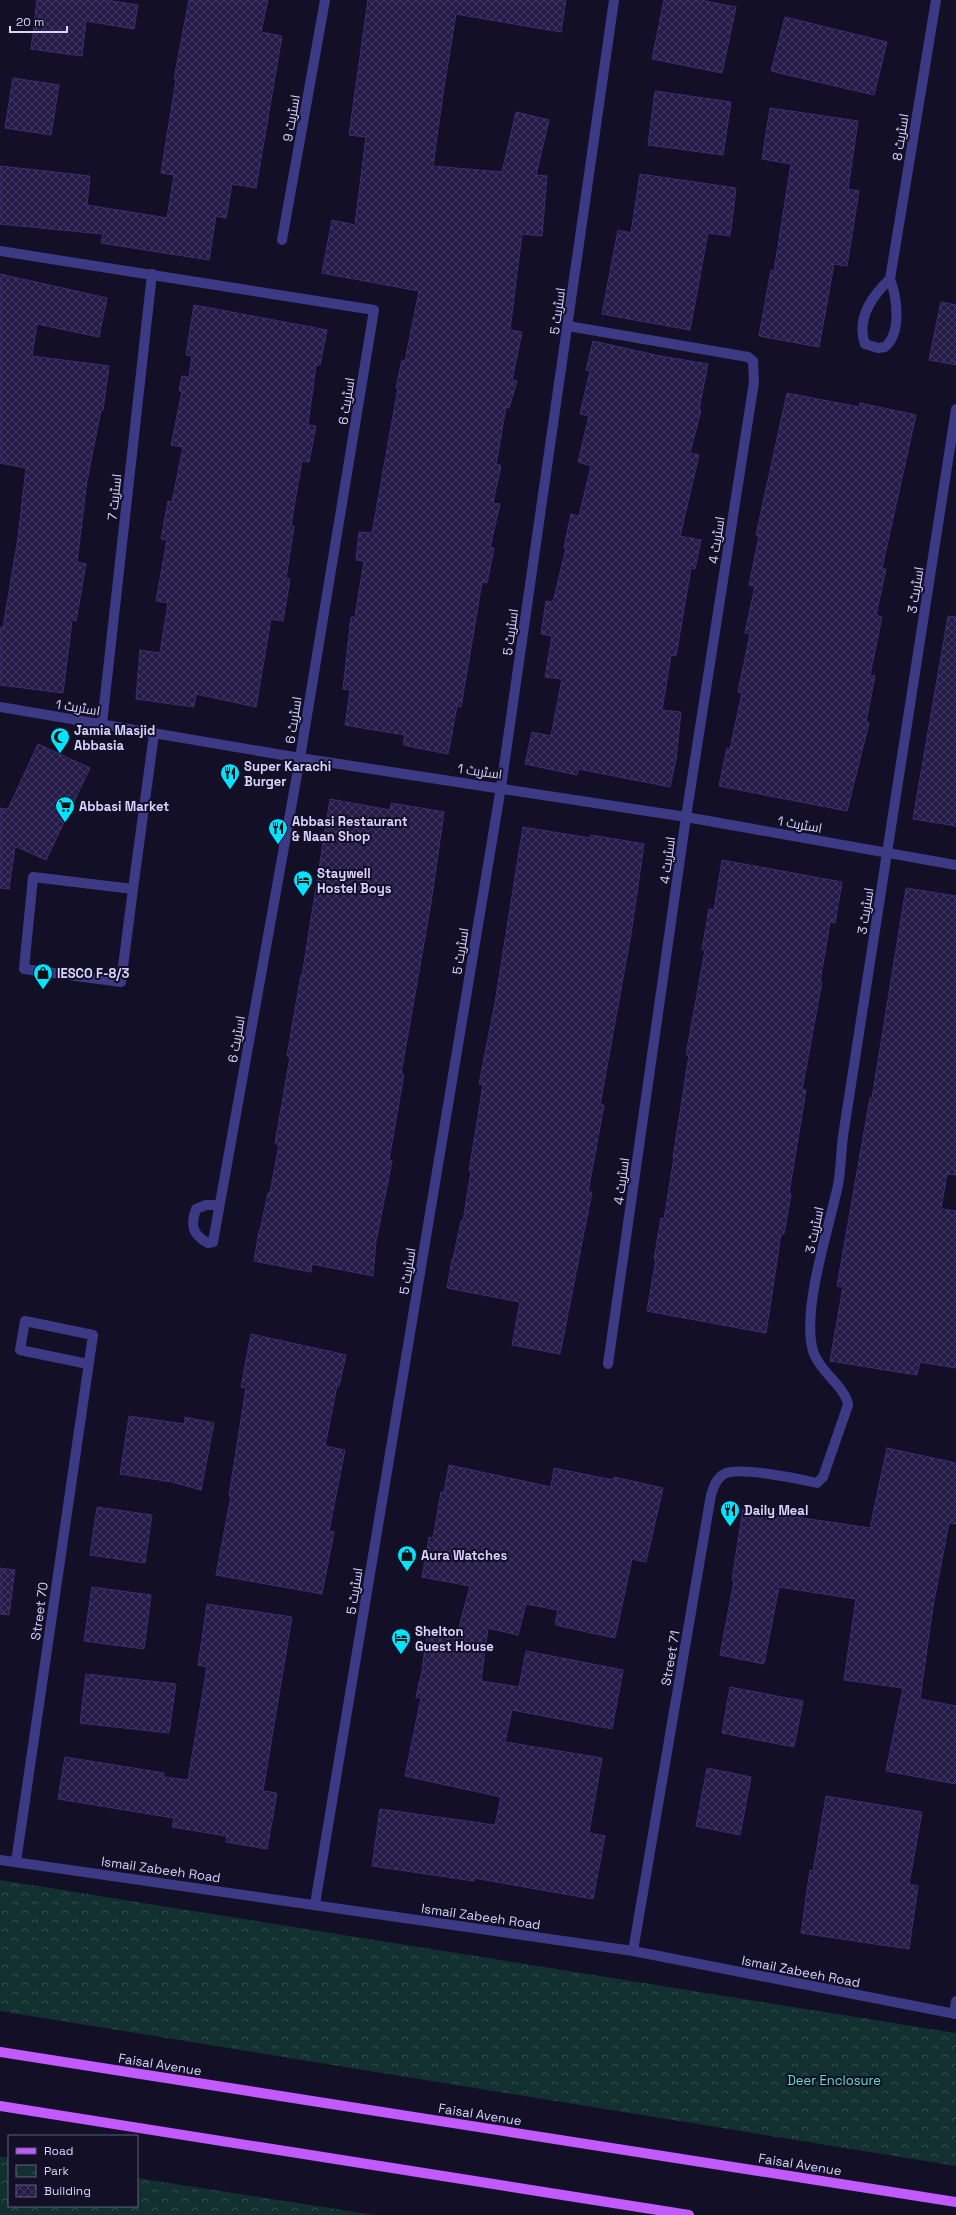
<svg xmlns="http://www.w3.org/2000/svg" width="956" height="2215" viewBox="0 0 956 2215" font-family="'Space Grotesk',Cairo,sans-serif">
<style>
.park{fill:url(#park-crowns)}
.building{fill:url(#building-cross-hatch);stroke:#3b2d73}
.lines{fill:none;stroke-linecap:round;stroke-linejoin:round}
.service{stroke:#3d3a85;stroke-width:10}
.pedestrian{stroke:#3d3a85;stroke-width:10}
.minor{stroke:#3d3a85;stroke-width:10}
.primary{stroke:#c25bff;stroke-width:10}
.labels{text-anchor:middle;stroke-width:4;stroke-linejoin:round;paint-order:stroke}
.street-label{font-size:13px;fill:#d9d4ff;stroke:#130f26}
.poi-label{font-size:13px;font-weight:bold;fill:#d9d4ff;stroke:#130f26;text-anchor:start}
.park-label{font-size:13px;fill:#5fe0c0;stroke:#130f26}
</style>
<defs>
<pattern id="park-crowns" width="20" height="18" patternUnits="userSpaceOnUse"><rect width="20" height="18" fill="#12302f"/><path d="M2 6a3 3 0 1 1 6 0M12 15a3 3 0 1 1 6 0" fill="none" stroke="#344d4e"/></pattern>
<pattern id="building-cross-hatch" width="8" height="8" patternUnits="userSpaceOnUse"><rect width="8" height="8" fill="#241b47"/><path d="M0 0l8 8M0 8l8-8" fill="none" stroke="#433b63"/></pattern>
</defs>
<rect width="100%" height="100%" fill="#130f26"/>
<path class="park" d="M 0,1880 L 956,2033 L 956,2166 L 0,2011 Z
M 0,2156 L 9,2158 L 9,2206 L 137,2206 L 137,2178 L 375,2215 L 0,2215 Z"/>
<path class="building" d="M 37,0 L 106,0 L 138,5 L 134,29 L 86,21 L 82,56 L 31,49 Z
M 189,0 L 268,0 L 261,32 L 282,36 L 256,188 L 232,184 L 226,218 L 216,216 L 209,260 L 101,243 L 103,234 L 0,224 L 0,166 L 90,176 L 87,205 L 167,218 L 174,175 L 161,173 L 176,80 L 174,79 Z
M 368,0 L 566,0 L 561,32 L 456,14 L 443,94 L 433,166 L 502,172 L 516,112 L 549,120 L 536,175 L 547,176 L 542,236 L 522,234 L 510,330 L 522,332 L 512,380 L 517,381 L 509,408 L 506,407 L 496,465 L 501,465 L 493,503 L 500,504 L 490,548 L 494,548 L 487,583 L 482,582 L 461,707 L 457,706 L 448,754 L 403,745 L 405,735 L 345,725 L 350,690 L 343,689 L 351,617 L 355,617 L 364,561 L 356,560 L 359,532 L 372,533 L 398,388 L 396,388 L 402,360 L 405,361 L 419,291 L 322,273 L 332,220 L 355,225 L 366,137 L 349,135 Z
M 664,0 L 700,0 L 736,7 L 722,73 L 652,59 Z
M 785,17 L 887,42 L 874,95 L 771,71 Z
M 13,78 L 59,85 L 51,135 L 5,128 Z
M 655,91 L 731,102 L 723,155 L 648,145 Z
M 770,108 L 858,121 L 848,189 L 859,191 L 847,266 L 834,264 L 819,347 L 759,336 L 771,270 L 774,271 L 791,164 L 762,159 Z
M 640,174 L 736,188 L 730,236 L 708,233 L 690,330 L 602,314 L 618,230 L 631,233 Z
M 0,274 L 107,298 L 99,337 L 37,324 L 32,356 L 109,366 L 103,410 L 101,410 L 87,481 L 77,562 L 86,564 L 76,621 L 72,620 L 63,693 L 0,685 L 0,627 L 3,628 L 18,538 L 26,468 L 0,463 Z
M 941,302 L 956,305 L 956,365 L 929,360 Z
M 194,305 L 327,330 L 320,365 L 316,365 L 308,425 L 316,426 L 309,462 L 302,461 L 291,525 L 294,526 L 286,578 L 290,579 L 283,621 L 271,619 L 256,707 L 196,694 L 194,707 L 136,699 L 140,650 L 160,653 L 168,603 L 156,601 L 167,540 L 161,539 L 168,501 L 172,502 L 183,447 L 171,445 L 182,392 L 179,391 L 182,376 L 189,377 L 192,356 L 186,355 Z
M 593,341 L 660,356 L 708,364 L 699,409 L 701,410 L 690,453 L 699,455 L 680,536 L 701,540 L 695,569 L 691,568 L 676,656 L 671,655 L 662,710 L 681,712 L 676,759 L 670,787 L 579,769 L 577,775 L 525,764 L 532,732 L 551,736 L 562,679 L 545,677 L 552,636 L 541,634 L 546,601 L 553,602 L 566,548 L 564,548 L 571,514 L 579,516 L 591,466 L 578,462 L 589,416 L 580,414 L 590,371 L 586,370 Z
M 787,393 L 859,407 L 860,403 L 916,415 L 882,568 L 886,569 L 876,615 L 882,617 L 870,675 L 875,676 L 866,722 L 869,723 L 847,811 L 719,786 L 727,748 L 730,749 L 742,693 L 738,692 L 750,634 L 745,633 L 755,586 L 749,585 L 759,536 L 756,535 Z
M 948,616 L 956,617 L 956,826 L 913,819 Z
M 38,744 L 90,768 L 46,860 L 15,846 L 9,889 L 0,888 L 0,808 L 8,809 Z
M 330,799 L 390,810 L 391,803 L 444,812 L 431,903 L 401,1074 L 404,1074 L 389,1160 L 392,1161 L 376,1241 L 373,1276 L 312,1264 L 311,1272 L 254,1261 L 259,1231 L 260,1231 L 268,1193 L 270,1193 L 279,1144 L 275,1144 L 290,1057 L 287,1056 L 301,975 L 302,976 Z
M 523,827 L 590,838 L 591,835 L 644,844 L 631,934 L 600,1105 L 604,1105 L 588,1192 L 592,1192 L 560,1354 L 512,1345 L 520,1302 L 447,1288 L 452,1259 L 453,1259 L 461,1221 L 463,1221 L 471,1172 L 469,1171 L 483,1085 L 479,1084 L 495,1003 Z
M 722,860 L 842,882 L 835,923 L 830,922 L 820,982 L 822,982 L 802,1090 L 806,1090 L 789,1193 L 791,1194 L 784,1234 L 781,1234 L 766,1333 L 647,1311 L 656,1259 L 654,1259 L 661,1218 L 664,1219 L 674,1158 L 673,1158 L 689,1055 L 686,1055 L 705,950 L 702,950 L 709,909 L 714,910 Z
M 906,888 L 956,896 L 956,1175 L 947,1174 L 941,1209 L 956,1211 L 956,1368 L 920,1362 L 917,1375 L 830,1361 L 843,1287 L 837,1286 L 870,1098 L 872,1098 Z
M 251,1334 L 346,1355 L 339,1386 L 337,1386 L 325,1446 L 345,1450 L 329,1531 L 334,1532 L 322,1594 L 216,1575 L 231,1496 L 229,1496 L 246,1388 L 241,1387 Z
M 129,1416 L 184,1424 L 185,1417 L 214,1423 L 201,1490 L 172,1482 L 120,1474 Z
M 887,1448 L 956,1463 L 956,1524 L 949,1523 L 933,1606 L 920,1699 L 956,1706 L 956,1784 L 886,1771 L 903,1688 L 844,1680 L 856,1599 L 779,1587 L 764,1664 L 720,1655 L 734,1581 L 732,1580 L 743,1509 L 870,1528 Z
M 449,1465 L 551,1487 L 554,1468 L 613,1480 L 614,1477 L 663,1488 L 646,1562 L 632,1559 L 615,1638 L 555,1625 L 558,1610 L 526,1604 L 518,1635 L 488,1628 L 481,1681 L 519,1687 L 526,1651 L 623,1670 L 612,1729 L 512,1710 L 505,1742 L 602,1758 L 589,1833 L 605,1836 L 593,1899 L 474,1878 L 474,1881 L 372,1866 L 380,1809 L 495,1825 L 501,1797 L 405,1776 L 421,1698 L 416,1697 L 422,1671 L 427,1634 L 456,1638 L 470,1586 L 422,1577 L 429,1537 L 433,1538 L 441,1492 L 444,1492 Z
M 97,1507 L 152,1515 L 145,1563 L 90,1555 Z
M 0,1568 L 15,1570 L 9,1615 L 0,1614 Z
M 92,1587 L 151,1595 L 144,1649 L 84,1641 Z
M 207,1604 L 292,1617 L 263,1791 L 277,1793 L 267,1849 L 226,1842 L 227,1836 L 172,1827 L 174,1818 L 58,1799 L 65,1757 L 164,1773 L 164,1777 L 188,1780 L 207,1667 L 198,1665 Z
M 86,1674 L 176,1684 L 169,1733 L 80,1723 Z
M 730,1687 L 803,1701 L 794,1747 L 722,1733 Z
M 707,1768 L 751,1777 L 740,1835 L 696,1826 Z
M 826,1796 L 922,1812 L 909,1884 L 918,1886 L 909,1949 L 801,1933 L 810,1870 L 813,1871 Z"/>
<g class="lines">
<path class="service" d="M 33,877 L 133,889 L 121,982 L 24,969 Z
M 133,889 L 154,734"/>
<path class="pedestrian" d="M 823,1477 L 848,1405"/>
<path class="minor" d="M 282,240 L 325,0
M 0,251 L 374,310 L 300,758 L 213,1242 L 208,1243 C 193,1235 190,1226 196,1209 L 206,1205 L 219,1205
M 890,279 C 872,296 856,319 865,344 L 878,348 L 885,347 C 902,333 897,297 890,279 L 936,0
M 568,326 L 748,357 L 753,361 L 754,382 L 686,817 L 608,1364
M 0,707 L 300,758 L 686,817 L 956,865
M 102,724 L 152,274
M 848,1405 C 845,1385 817,1371 812,1347 C 803,1305 829,1228 838,1185 C 841,1169 841,1152 843,1136 L 956,409
M 0,1860 L 633,1951 L 956,2014
M 16,1862 L 93,1335 L 25,1321 L 20,1350 L 88,1364
M 315,1904 L 501,787 L 614,0
M 633,1951 L 711,1495 C 714,1486 716,1479 724,1474 C 738,1466 800,1479 817,1483 L 823,1477
M 954,2014 L 956,2001"/>
<path class="primary" d="M 0,2052 L 956,2202
M 0,2106 L 689,2215"/>
</g>
<defs>
<g id="mosque-pin" transform="scale(1)"><path d="M0 17L-7.5 6A9.5 9.5 0 1 1 7.5 6Z" fill="#00e5ff" stroke="#130f26"/><path d="M3.5-4.9A6 6 0 1 0 3.5 4.9A5 5 0 1 1 3.5-4.9Z" fill="#111"/></g>
<g id="restaurant-pin" transform="scale(1)"><path d="M0 17L-7.5 6A9.5 9.5 0 1 1 7.5 6Z" fill="#00e5ff" stroke="#130f26"/><path d="M-5-6h1v4h1v-4h1v4h1v-4h1v5L-1.5 .5V6h-2V.5L-5-1ZM5-6V6H3V1.5H1.5Q1.5-4 5-6Z" fill="#111"/></g>
<g id="supermarket-pin" transform="scale(1)"><path d="M0 17L-7.5 6A9.5 9.5 0 1 1 7.5 6Z" fill="#00e5ff" stroke="#130f26"/><path d="M-6-5.5h2.5l.6 2H6L4.5 2H-2.5L-4.4-4H-6ZM-1.5 3.2a1.3 1.3 0 1 0 .1 0ZM3 3.2a1.3 1.3 0 1 0 .1 0Z" fill="#111"/></g>
<g id="hotel-pin" transform="scale(1)"><path d="M0 17L-7.5 6A9.5 9.5 0 1 1 7.5 6Z" fill="#00e5ff" stroke="#130f26"/><path d="M-6-4.5h1.5V1H6V5H4.5V3h-9V5H-6ZM-4 0a1.8 1.8 0 1 1 3.6 0ZM.5 0V-2.5h3Q6-2.5 6 0Z" fill="#111"/></g>
<g id="shop-pin" transform="scale(1)"><path d="M0 17L-7.5 6A9.5 9.5 0 1 1 7.5 6Z" fill="#00e5ff" stroke="#130f26"/><path d="M-5-2.5h2.3a2.7 3.5 0 0 1 5.4 0H5L5.5 6h-11ZM-1.5-2.5h3a1.5 2.3 0 0 0-3 0Z" fill="#111"/></g>
</defs>
<g fill-rule="evenodd">
<use href="#mosque-pin" x="60" y="737"/>
<use href="#restaurant-pin" x="230" y="773"/>
<use href="#supermarket-pin" x="65" y="806"/>
<use href="#restaurant-pin" x="278" y="828"/>
<use href="#hotel-pin" x="303" y="880"/>
<use href="#shop-pin" x="43" y="973"/>
<use href="#restaurant-pin" x="730" y="1510"/>
<use href="#shop-pin" x="407" y="1555"/>
<use href="#hotel-pin" x="401" y="1638"/>
</g>
<g class="labels">
<g class="street-label">
<text transform="translate(291 118) rotate(-80)" y="5">اسٹریٹ 9</text>
<text transform="translate(900 137) rotate(-81)" y="5">اسٹریٹ 8</text>
<text transform="translate(557 311) rotate(-82)" y="5">اسٹریٹ 5</text>
<text transform="translate(346 401) rotate(-81)" y="5">اسٹریٹ 6</text>
<text transform="translate(114 497) rotate(-84)" y="5">اسٹریٹ 7</text>
<text transform="translate(716 540) rotate(-81)" y="5">اسٹریٹ 4</text>
<text transform="translate(915 590) rotate(-81)" y="5">اسٹریٹ 3</text>
<text transform="translate(510 632) rotate(-82)" y="5">اسٹریٹ 5</text>
<text transform="translate(78 707) rotate(9)" y="5">اسٹریٹ 1</text>
<text transform="translate(293 720) rotate(-81)" y="5">اسٹریٹ 6</text>
<text transform="translate(480 771) rotate(8)" y="5">اسٹریٹ 1</text>
<text transform="translate(800 824) rotate(10)" y="5">اسٹریٹ 1</text>
<text transform="translate(667 860) rotate(-82)" y="5">اسٹریٹ 4</text>
<text transform="translate(865 911) rotate(-81)" y="5">اسٹریٹ 3</text>
<text transform="translate(460 951) rotate(-81)" y="5">اسٹریٹ 5</text>
<text transform="translate(236 1039) rotate(-80)" y="5">اسٹریٹ 6</text>
<text transform="translate(621 1181) rotate(-82)" y="5">اسٹریٹ 4</text>
<text transform="translate(814 1230) rotate(-78)" y="5">اسٹریٹ 3</text>
<text transform="translate(407 1271) rotate(-81)" y="5">اسٹریٹ 5</text>
<text transform="translate(354 1591) rotate(-81)" y="5">اسٹریٹ 5</text>
<text transform="translate(39 1611) rotate(-82)" y="5">Street 70</text>
<text transform="translate(670 1658) rotate(-80)" y="5">Street 71</text>
<text transform="translate(161 1869) rotate(8)" y="5">Ismail Zabeeh Road</text>
<text transform="translate(481 1916) rotate(8)" y="5">Ismail Zabeeh Road</text>
<text transform="translate(801 1971) rotate(11)" y="5">Ismail Zabeeh Road</text>
<text transform="translate(160 2064) rotate(9)" y="5">Faisal Avenue</text>
<text transform="translate(480 2114) rotate(9)" y="5">Faisal Avenue</text>
<text transform="translate(800 2164) rotate(9)" y="5">Faisal Avenue</text>
</g>
<g class="poi-label">
<text x="74" y="735">Jamia Masjid<tspan x="74" dy="15">Abbasia</tspan></text>
<text x="244" y="771">Super Karachi<tspan x="244" dy="15">Burger</tspan></text>
<text x="79" y="811">Abbasi Market</text>
<text x="292" y="826">Abbasi Restaurant<tspan x="292" dy="15">&amp; Naan Shop</tspan></text>
<text x="317" y="878">Staywell<tspan x="317" dy="15">Hostel Boys</tspan></text>
<text x="57" y="978">IESCO F-8/3</text>
<text x="744" y="1515">Daily Meal</text>
<text x="421" y="1560">Aura Watches</text>
<text x="415" y="1636">Shelton<tspan x="415" dy="15">Guest House</tspan></text>
</g>
<g class="park-label">
<text x="834" y="2085">Deer Enclosure</text>
</g>
</g>
<rect x="8" y="2135" width="130" height="72" fill="#130f26" stroke="#625e7d"/>
<rect x="16" y="2148" width="20" height="6" fill="#c25bff" stroke="#625e7d"/>
<text x="44" y="2155" font-size="12" fill="#d9d4ff">Road</text>
<rect x="16" y="2165" width="20" height="12" fill="url(#park-crowns)" stroke="#625e7d"/>
<text x="44" y="2175" font-size="12" fill="#d9d4ff">Park</text>
<rect x="16" y="2185" width="20" height="12" fill="url(#building-cross-hatch)" stroke="#625e7d"/>
<text x="44" y="2195" font-size="12" fill="#d9d4ff">Building</text>
<path d="M10 26v6h57v-6" fill="none" stroke="#d9d4ff" stroke-width="2"/>
<text x="16" y="26" font-size="12" fill="#d9d4ff" stroke="#130f26" stroke-width="3" paint-order="stroke">20 m</text>
</svg>
